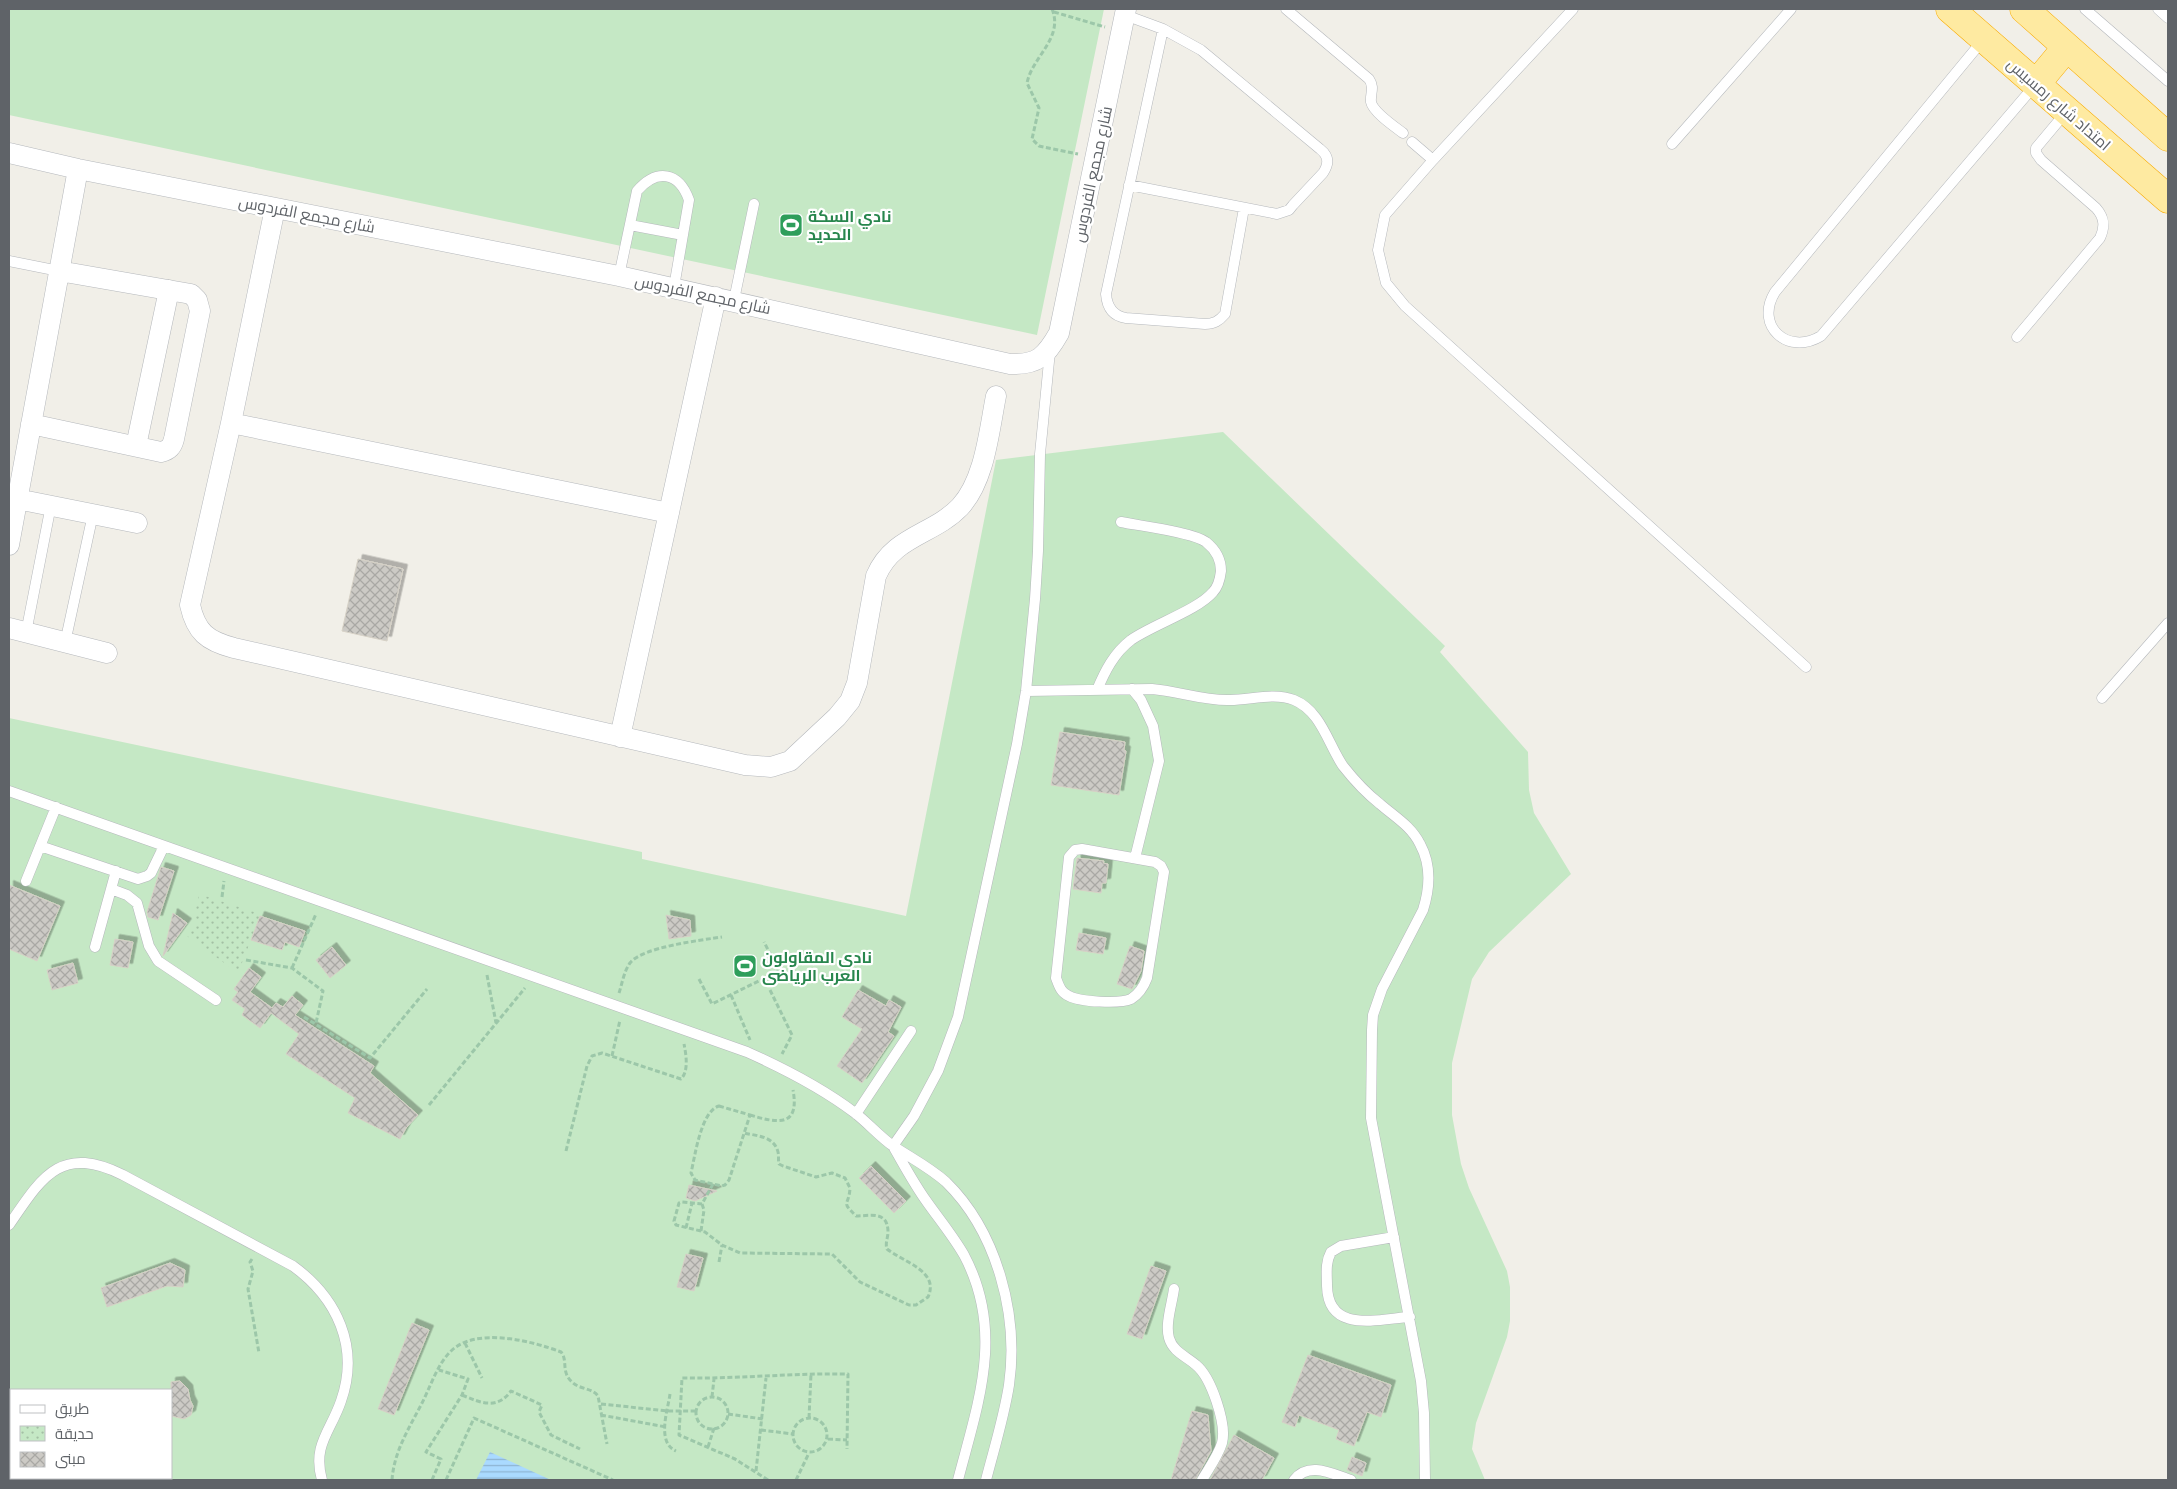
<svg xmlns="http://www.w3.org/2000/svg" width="2177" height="1489" viewBox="0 0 2177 1489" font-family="Cabin,Cairo,sans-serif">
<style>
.green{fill:#c5e8c5;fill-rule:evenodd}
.park{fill:url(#park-dots)}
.water{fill:url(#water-rules)}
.building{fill:url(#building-cross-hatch);stroke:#d6d1c6;filter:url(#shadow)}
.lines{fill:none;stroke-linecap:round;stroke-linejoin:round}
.service-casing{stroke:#b5b8bc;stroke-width:11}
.minor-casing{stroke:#b5b8bc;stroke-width:21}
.trunk-casing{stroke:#f9ab00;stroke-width:29}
.path{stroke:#9cc7a9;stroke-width:3;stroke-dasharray:5 2.5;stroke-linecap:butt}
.service{stroke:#fff;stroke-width:10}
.minor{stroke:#fff;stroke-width:20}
.trunk{stroke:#feeaa1;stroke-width:28}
.labels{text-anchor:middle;stroke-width:4.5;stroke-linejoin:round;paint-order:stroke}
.street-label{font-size:16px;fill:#5f6368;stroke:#fff}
.leisure-label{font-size:16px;font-weight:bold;fill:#27864d;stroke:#fff;text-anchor:start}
</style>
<defs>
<pattern id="park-dots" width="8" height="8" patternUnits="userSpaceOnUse" patternTransform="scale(1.25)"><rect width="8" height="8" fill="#c5e8c5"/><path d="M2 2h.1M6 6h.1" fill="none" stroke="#a3c0a4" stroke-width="1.8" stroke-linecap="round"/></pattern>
<pattern id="water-rules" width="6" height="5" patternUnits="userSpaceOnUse" patternTransform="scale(1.25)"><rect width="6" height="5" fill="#aadaff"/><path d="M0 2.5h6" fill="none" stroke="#8eb4d2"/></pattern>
<pattern id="building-cross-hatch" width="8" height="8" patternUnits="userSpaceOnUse" patternTransform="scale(1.25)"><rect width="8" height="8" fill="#cccac5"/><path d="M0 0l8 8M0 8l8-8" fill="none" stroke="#a9a8a4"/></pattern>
<filter id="shadow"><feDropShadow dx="4.5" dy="-4.5" stdDeviation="0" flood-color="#0004"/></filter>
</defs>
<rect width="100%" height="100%" fill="#f1efe8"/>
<path class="green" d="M 9,9 L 1104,9 L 1037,335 L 9,115 Z
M 1223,432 L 1445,646 L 1440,652 L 1528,752 L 1529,790 L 1534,813 L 1571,874 L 1489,952 L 1472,979 L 1452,1063 L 1452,1115 L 1461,1164 L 1469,1188 L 1507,1271 L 1510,1287 L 1510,1321 L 1507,1337 L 1476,1423 L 1472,1449 L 1485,1480 L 9,1480 L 9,718 L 642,852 L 642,859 L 906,916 L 996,460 ZM 11,1390 L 171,1390 L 171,1478 L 11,1478 Z"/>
<path class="park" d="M 199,894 L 261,914 L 238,973 L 187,936 L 197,920 L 194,918 Z"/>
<path class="water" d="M 490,1452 L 551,1480 L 476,1480 Z"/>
<path class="building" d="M 358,559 L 403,569 L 387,641 L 342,631 Z
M 1060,732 L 1125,742 L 1124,750 L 1126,751 L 1119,795 L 1051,785 Z
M 1077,858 L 1104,861 L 1103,863 L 1108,864 L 1106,883 L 1102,883 L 1101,893 L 1073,889 Z
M 161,867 L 174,871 L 158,920 L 148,917 L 147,912 Z
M 9,885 L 60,906 L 37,961 L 9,949 Z
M 173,913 L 187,923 L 163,956 Z
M 666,915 L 690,920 L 691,936 L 669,939 Z
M 260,916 L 305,931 L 299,947 L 285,942 L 282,950 L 251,940 Z
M 1079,933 L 1106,938 L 1103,954 L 1076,950 Z
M 115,939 L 133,942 L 128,968 L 110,965 Z
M 1130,946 L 1144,951 L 1141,971 L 1132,989 L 1117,984 Z
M 332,947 L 346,965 L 330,978 L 316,960 Z
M 73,963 L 78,983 L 52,990 L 47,970 Z
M 249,968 L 261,977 L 250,992 L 272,1008 L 276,1003 L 283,1007 L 292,996 L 303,1005 L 295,1015 L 374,1066 L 370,1073 L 418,1115 L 406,1128 L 400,1139 L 348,1113 L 355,1098 L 286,1054 L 299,1034 L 271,1013 L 260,1028 L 242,1015 L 245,1009 L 232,1000 L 238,992 L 234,989 Z
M 858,990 L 886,1006 L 889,1000 L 901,1007 L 888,1032 L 894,1036 L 862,1083 L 837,1066 L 862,1029 L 842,1017 Z
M 871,1166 L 906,1201 L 894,1213 L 859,1178 Z
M 689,1185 L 717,1191 L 695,1201 L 686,1198 Z
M 686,1254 L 703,1258 L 694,1291 L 677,1287 Z
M 170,1263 L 185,1270 L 183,1287 L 167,1286 L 107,1307 L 101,1288 Z
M 1151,1266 L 1166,1271 L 1142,1339 L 1127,1334 Z
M 412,1323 L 429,1330 L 394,1415 L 378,1409 Z
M 1308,1355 L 1391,1385 L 1381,1417 L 1367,1412 L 1354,1446 L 1336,1439 L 1339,1430 L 1299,1415 L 1295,1427 L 1282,1422 Z
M 180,1381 L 188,1389 L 190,1400 L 193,1406 L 191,1415 L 184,1419 L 171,1416 L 171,1382 Z
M 1192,1411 L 1208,1415 L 1211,1451 L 1195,1480 L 1171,1480 Z
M 1234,1435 L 1274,1458 L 1262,1480 L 1210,1480 Z
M 1352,1457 L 1366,1463 L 1362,1476 L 1347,1470 Z"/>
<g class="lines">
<g class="service-casing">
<path id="service" d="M 1286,9 L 1369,79 C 1375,88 1370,93 1371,102 C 1373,112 1395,127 1403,133
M 1573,9 L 1433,160 L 1385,215 L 1378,250 L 1386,283 L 1405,306 L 1806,667
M 2085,9 L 2168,81
M 2158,9 L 2168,18
M 1125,15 L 1163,29 L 1201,50 L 1320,149 C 1329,156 1329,164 1323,173 L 1293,205 L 1289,210 L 1277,214 L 1129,185
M 1163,29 L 1106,294 C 1107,307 1113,316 1126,318 L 1205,324 C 1214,324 1219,321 1225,314 L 1244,208
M 1983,40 L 1775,292 C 1754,326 1788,356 1821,336 L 2035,85
M 1412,142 L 1433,160
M 1672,144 L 1791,9
M 630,225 L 683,235
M 9,261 L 59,271
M 619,276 L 637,191 C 657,168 679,172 689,200 L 674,287
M 734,300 L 754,204
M 2017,337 L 2100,238 C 2105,227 2105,218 2096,208 L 2041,160 L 2036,153 L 2036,148 L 2067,111
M 26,633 L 51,505
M 65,643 L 93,514
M 1132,689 L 1141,700 L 1153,726 L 1159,761 L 1135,858
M 1097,690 C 1105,671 1114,653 1131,640 C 1152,625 1198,610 1213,592 C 1218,587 1220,579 1221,571 C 1221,559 1216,550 1206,542 C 1192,532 1140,526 1121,522
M 1026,691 L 1152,689 C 1178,691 1204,701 1230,700 C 1251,700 1274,692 1294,700 C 1321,711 1328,744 1343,766 C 1354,780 1366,793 1380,804 C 1395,817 1411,826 1420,844 C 1432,866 1430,888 1423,910 L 1382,989 L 1373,1015 L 1372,1030 L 1371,1118 L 1421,1381 L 1424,1413 L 1425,1480
M 2102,698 L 2168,623
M 9,791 L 747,1052 C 785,1069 822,1088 855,1113 C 868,1123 879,1136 893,1146 C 911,1158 929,1167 946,1182 C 997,1232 1019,1315 1009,1385 C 1004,1417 994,1449 986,1480
M 40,846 L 138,879 L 147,876 L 151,873 L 164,846
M 1082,849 L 1155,862 L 1161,866 L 1164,872 L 1147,978 C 1144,986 1139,994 1131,999 C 1120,1004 1080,1002 1069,996 C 1061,993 1059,986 1056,978 L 1069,857 L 1075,850 Z
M 26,881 L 56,807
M 111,889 L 127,895 L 137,903 L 149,946 L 158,961 L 216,1000
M 95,947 L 116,871
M 856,1114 L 911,1031
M 893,1146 L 914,1116 L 938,1071 L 958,1017 L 1017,744 L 1026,691 L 1035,599 L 1038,551 L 1040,454 L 1050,351
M 893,1146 C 904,1165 914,1184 927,1202 C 939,1219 953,1236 964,1255 C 1005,1332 978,1403 958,1480
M 9,1225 C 42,1177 60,1144 123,1175 L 293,1266 C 337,1298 360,1347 341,1401 C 331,1431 312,1445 322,1480
M 1394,1237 L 1341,1246 L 1331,1252 C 1325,1263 1327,1274 1327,1286 C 1328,1334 1378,1319 1410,1317
M 1174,1289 C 1172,1304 1165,1324 1169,1338 C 1173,1352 1186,1356 1196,1365 C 1211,1377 1227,1424 1222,1443 C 1218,1456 1209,1468 1202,1480
M 1294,1480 C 1309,1461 1332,1474 1351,1480"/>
</g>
<g class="minor-casing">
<path id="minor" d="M 9,153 L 78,169 L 619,276 L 1010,364 C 1038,365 1046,356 1059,333 L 1126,9
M 275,208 L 231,423 L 190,605 C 196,632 207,641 234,648 L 745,765 L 771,767 L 790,761 L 837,717 L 850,701 L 857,683 L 876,576 C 893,536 933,535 960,507 C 985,480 989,431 996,396
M 231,423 L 669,513
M 31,424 L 161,452 C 169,450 172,447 174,439 L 200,311 L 197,300 L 191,294 L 59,271
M 136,446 L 169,290
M 17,499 L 137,523
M 9,545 L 78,169
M 9,628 L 107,653
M 620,737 L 716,297"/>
</g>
<g class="trunk-casing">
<path id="trunk" d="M 1950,9 L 2168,199
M 2024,9 L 2168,137
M 2036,84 L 2066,48"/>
</g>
<path class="path" d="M 1052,9 C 1064,38 1032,57 1027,83 L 1039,108 L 1032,139 L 1039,146 L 1078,154
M 1054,12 L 1105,27
M 222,897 L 224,881
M 246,960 L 292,968 L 323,991 L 316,1023
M 292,968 L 316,914
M 487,975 L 496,1023
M 699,979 L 712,1004 L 779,971 L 764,942
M 770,990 L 792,1035 L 782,1054
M 619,993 C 622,984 624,971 630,963 C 642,947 702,940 722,937
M 731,995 L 750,1040
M 304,1017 L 370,1058 L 427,989
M 612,1056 L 620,1020
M 429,1105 L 525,988
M 719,1106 L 750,1115 L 729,1180 L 725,1185 L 722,1186 L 695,1180 L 691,1173 C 695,1156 701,1111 719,1106 Z
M 750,1115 C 777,1123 800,1128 793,1090
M 566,1151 L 587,1066 L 592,1056 L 602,1053 L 681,1079 C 689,1071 686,1054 684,1044
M 713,1184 L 702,1204 L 682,1202 L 679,1203 L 674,1221 L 676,1225 L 705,1232 L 722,1245 L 740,1253 L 832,1254 L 860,1282 L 909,1305 L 916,1305 L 928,1297 C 940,1271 903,1262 887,1249 C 885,1243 888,1238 888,1232 C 888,1210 869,1216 856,1216 C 840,1200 849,1207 850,1188 L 845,1178 L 832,1173 L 816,1177 L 783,1166 L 779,1164 C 778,1160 779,1156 778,1152 C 774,1136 757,1136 744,1133
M 686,1228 L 692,1203
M 701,1231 L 704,1210 L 702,1204
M 252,1259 L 250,1262 L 253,1271 L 248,1289 L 259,1353
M 719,1262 L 722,1245
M 465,1343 L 482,1378
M 670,1394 C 668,1410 656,1442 676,1451
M 462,1395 C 481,1403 497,1410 511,1391 L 542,1405 L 539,1412 L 551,1435 L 580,1449
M 712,1397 L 714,1379
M696 1413a16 16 0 1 1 32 0a16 16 0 1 1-32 0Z
M 601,1404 L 668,1411 L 697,1411
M 728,1414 L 763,1419
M 601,1415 L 666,1427
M793 1435a17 17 0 1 1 34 0a17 17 0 1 1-34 0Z
M 809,1418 L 811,1374
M 761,1430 L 793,1434
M 828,1439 L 847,1440
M 708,1447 L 714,1428
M 756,1471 L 766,1378
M 392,1480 C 394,1452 408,1430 421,1405 C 430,1388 437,1365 450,1352 C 475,1326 532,1341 561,1352 C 568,1360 561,1371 571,1381 C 579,1390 591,1387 598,1396 L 607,1444
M 432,1480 L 441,1459 L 426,1452 L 462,1395 L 468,1379 L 439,1370
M 446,1480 L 474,1418 L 613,1480
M 768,1480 L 735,1459 L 679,1435 L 682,1378 C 737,1379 792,1373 848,1374 L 847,1449
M 796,1480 L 809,1453"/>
<use href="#service" class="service"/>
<use href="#minor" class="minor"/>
<use href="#trunk" class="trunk"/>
</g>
<defs>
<g id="stadium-square" transform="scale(1.25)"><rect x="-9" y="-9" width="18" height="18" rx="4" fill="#2e9e5b" stroke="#fff"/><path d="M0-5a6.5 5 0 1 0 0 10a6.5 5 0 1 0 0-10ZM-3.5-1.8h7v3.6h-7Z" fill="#fff"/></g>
</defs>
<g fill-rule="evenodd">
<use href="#stadium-square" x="791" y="225"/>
<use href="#stadium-square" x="745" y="966"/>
</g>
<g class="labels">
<g class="street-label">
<text transform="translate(2059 104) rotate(41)" y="6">امتداد شارع رمسيس</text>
<text transform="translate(1092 174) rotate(-78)" y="6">شارع مجمع الفردوس</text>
<text transform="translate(307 214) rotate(11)" y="6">شارع مجمع الفردوس</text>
<text transform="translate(703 294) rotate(12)" y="6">شارع مجمع الفردوس</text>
</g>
<g class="leisure-label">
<text x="808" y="222">نادي السكة<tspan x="808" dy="18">الحديد</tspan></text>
<text x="762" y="963">نادى المقاولون<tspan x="762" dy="18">العرب الرياضى</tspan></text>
</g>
</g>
<rect width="2177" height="1489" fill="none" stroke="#5f6368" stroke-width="20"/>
<rect x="10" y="1389" width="162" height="90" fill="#ffffff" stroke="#bfc1c3"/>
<rect x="20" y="1405" width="25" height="8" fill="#ffffff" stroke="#bfc1c3"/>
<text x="55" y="1414" font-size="15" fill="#5f6368">طريق</text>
<rect x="20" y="1426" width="25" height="15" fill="url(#park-dots)" stroke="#bfc1c3"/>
<text x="55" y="1439" font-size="15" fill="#5f6368">حديقة</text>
<rect x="20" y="1452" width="25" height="15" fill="url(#building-cross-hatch)" stroke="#bfc1c3"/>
<text x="55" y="1464" font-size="15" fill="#5f6368">مبنى</text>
</svg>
